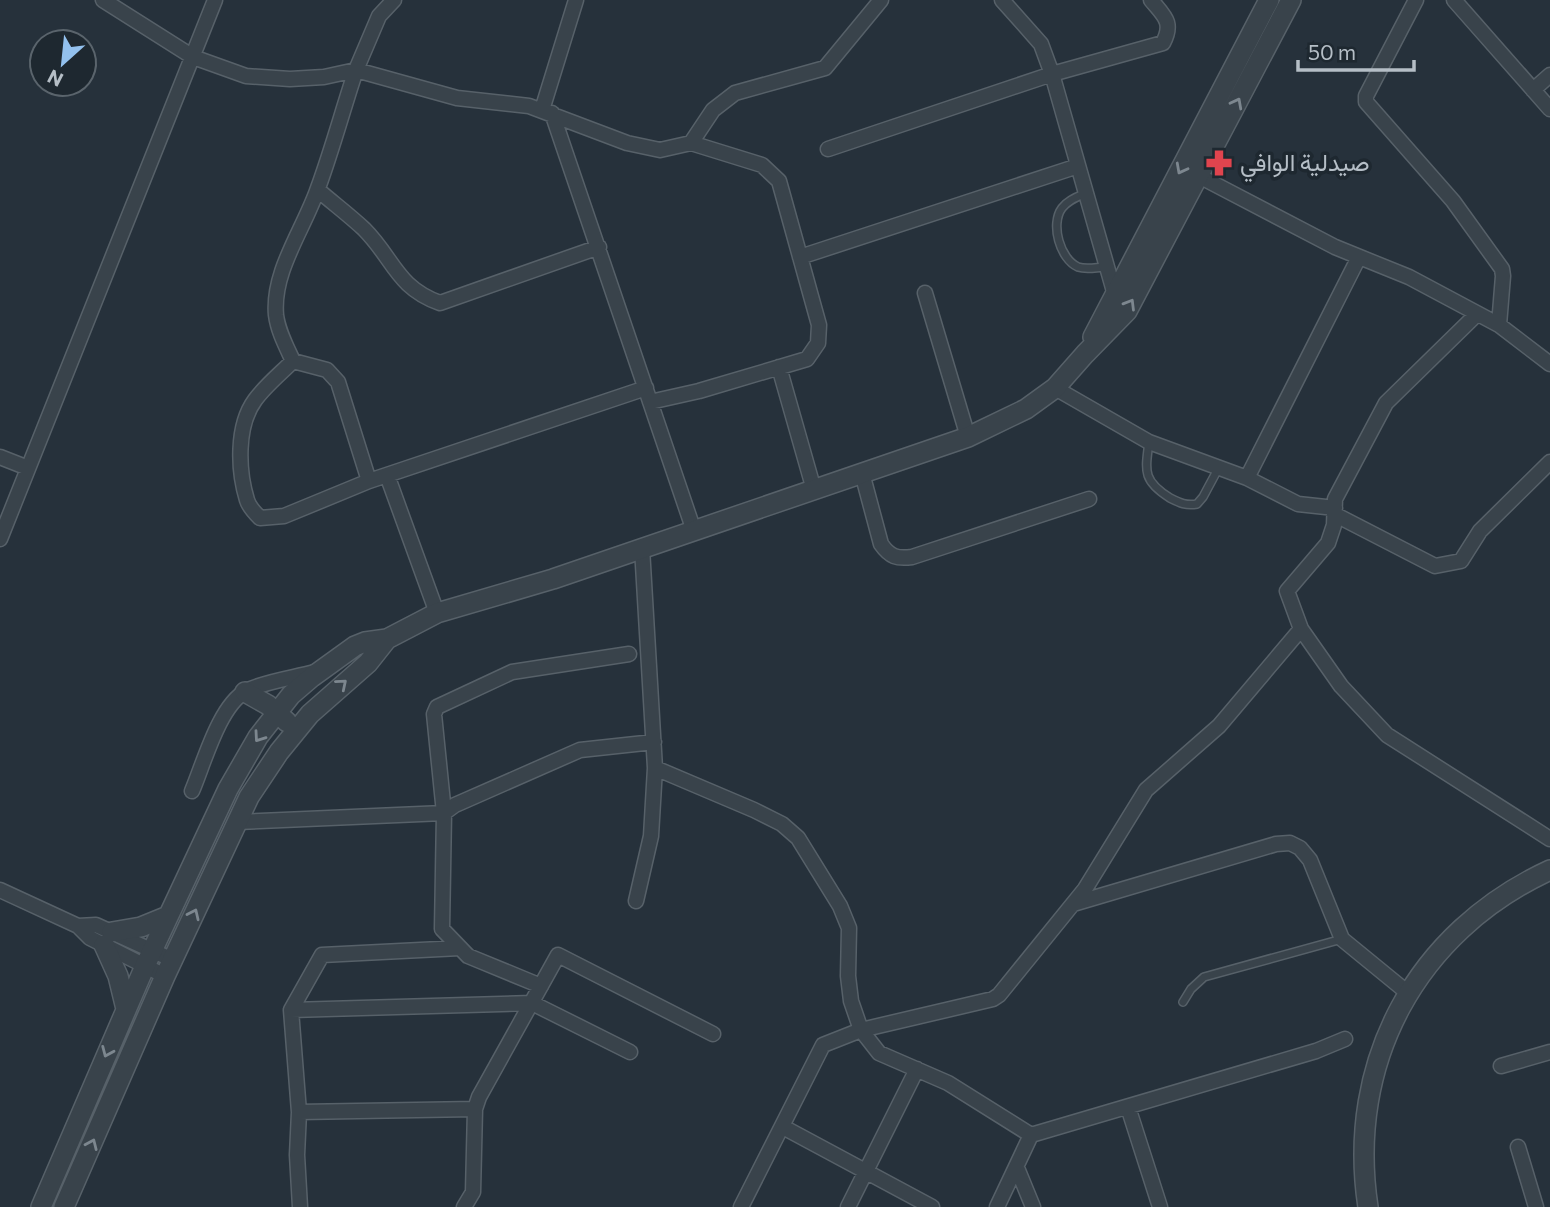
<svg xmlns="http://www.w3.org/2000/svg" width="1550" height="1207" viewBox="0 0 1550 1207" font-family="Commissioner,Vazirmatn,sans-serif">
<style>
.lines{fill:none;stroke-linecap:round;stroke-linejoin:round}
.service-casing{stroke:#576169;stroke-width:10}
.minor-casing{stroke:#576169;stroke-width:17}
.tertiary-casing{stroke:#576169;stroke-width:22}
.service{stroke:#39434b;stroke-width:7}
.minor{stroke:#39434b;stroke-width:14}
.tertiary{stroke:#39434b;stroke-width:19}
.oneway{stroke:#7d878f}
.labels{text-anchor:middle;stroke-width:7;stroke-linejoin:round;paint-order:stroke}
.poi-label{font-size:24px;fill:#b5bec6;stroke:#1e2830;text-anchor:start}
</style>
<rect width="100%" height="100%" fill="#26313b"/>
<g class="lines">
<g class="service-casing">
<path id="service" d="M 1086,193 C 1077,197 1068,200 1062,208 C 1050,224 1060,259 1078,267 C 1087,270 1097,267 1106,267
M 1149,442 C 1145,472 1143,481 1170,498 C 1180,503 1186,506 1197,504 L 1203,497 L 1218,469
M 1183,1002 L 1191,989 L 1204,977 L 1342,939"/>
</g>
<g class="minor-casing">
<path id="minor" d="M 103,0 L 193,57 L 246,76 L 290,79 L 324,77 L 356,70 C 343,109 332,150 318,188 C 304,229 272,271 276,315 C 278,331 286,346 293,361 L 327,370 L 338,382 L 369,481
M 394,0 L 379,16 L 356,70 L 457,98 L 529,106 L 627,143 L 660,150 L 691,143 L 713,110 L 735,93 L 825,68 L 881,0
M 1002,0 L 1041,44 L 1052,74 L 1115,295
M 1416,0 L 1366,96 L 1366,102 L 1453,201 L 1502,269 L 1503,276 L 1499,325 L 1550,364
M 1454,0 L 1550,109
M 1533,90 L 1550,75
M 542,110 L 576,0
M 552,113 L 694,531
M 828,149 L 1052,74 L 1163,43 C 1174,22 1164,16 1151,0
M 1199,176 L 1335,247 L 1409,277 L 1499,325
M 318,190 C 333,203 349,215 364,229 C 394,259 396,287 440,303 L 599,247
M 800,257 L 1078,166
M 925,293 L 968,437
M 1477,314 L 1386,403 L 1335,499 L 1334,525 L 1328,543 L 1287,591 L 1301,629 L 1341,686 L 1387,735 L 1550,839
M 293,361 C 281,373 265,386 255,400 C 236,426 238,471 247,500 C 249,507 255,513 260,518 L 284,516 L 369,481 L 646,388
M 779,367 L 814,490
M 1055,388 L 1149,442 L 1247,478 L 1298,504 L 1335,508
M 650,402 L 699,391 L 807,359 L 818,343 L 819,325 L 779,181 L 762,165 L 691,143
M 0,457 L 28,468
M 862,473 L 881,544 C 890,557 897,559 912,557 L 1089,499
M 387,475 L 437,613
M 1247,478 L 1359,257
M 1334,514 L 1435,566 L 1461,561 L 1480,531 L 1550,462
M 0,539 L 215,0
M 655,768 L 754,810 L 782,824 L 798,838 L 840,906 L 849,928 L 848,976 L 851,1001 L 861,1030 L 879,1053 L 948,1083 L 1031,1135 L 997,1207
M 192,791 C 204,763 219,706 246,691 C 266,681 293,678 315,672
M 237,822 L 444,813 L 434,714 L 437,707 L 512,672 L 629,654
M 0,890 L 78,926 L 90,938 L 165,976
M 636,901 L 651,836 L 655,768 L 642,548
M 1073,904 L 1276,844 L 1290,843 L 1300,848 L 1310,860 L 1342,939 L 1408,993
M 78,926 L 96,925 L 173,960
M 460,948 L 322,955 L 291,1010 L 299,1112 L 475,1109
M 541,986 L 468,956 L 442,929 L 444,813 L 455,805 L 580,750 L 654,742
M 291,1010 L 532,1003 L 630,1052
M 1501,1066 L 1550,1052
M 1128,1107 L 1160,1207
M 299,1112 L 297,1155 L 300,1207
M 783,1127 L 932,1207
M 1031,1135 L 1316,1051 L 1345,1039
M 1518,1147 L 1536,1207
M 1017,1168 L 1033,1207
M 464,1207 L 473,1192 L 475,1109 L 479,1097 L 558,955 L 713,1034
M 741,1207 L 823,1045 L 861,1030 L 993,999 L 999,995 L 1085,889 L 1146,790 L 1219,726 L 1301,629
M 848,1207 L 917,1069"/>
</g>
<g class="tertiary-casing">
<path id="tertiary" d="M 1093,337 L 1269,0
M 245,692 L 268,705 L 287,722
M 112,932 L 141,927 L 168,916
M 104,945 L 118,976 L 126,1009
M 41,1207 L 145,966 L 228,789 L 258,737 L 291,695 L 312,677 L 355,646 L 365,642 L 387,639 L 437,613 L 553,579 L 968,437 L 1026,409 L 1055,388 L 1085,354 L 1127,311 L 1291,0
M 64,1207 L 165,976 L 249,797 L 279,752 L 310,714 L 368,663 L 387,639
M 1368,1207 C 1346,1062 1416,932 1550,870"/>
</g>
<use href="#service" class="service"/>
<use href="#minor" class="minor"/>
<use href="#tertiary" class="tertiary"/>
</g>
<defs><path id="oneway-chevron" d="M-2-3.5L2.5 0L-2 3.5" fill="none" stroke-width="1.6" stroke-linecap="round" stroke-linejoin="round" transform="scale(1.75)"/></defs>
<g class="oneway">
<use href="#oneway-chevron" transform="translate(1237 103) rotate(-62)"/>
<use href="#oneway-chevron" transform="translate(1181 169) rotate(118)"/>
<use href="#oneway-chevron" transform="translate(1130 304) rotate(-59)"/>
<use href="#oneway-chevron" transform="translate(342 684) rotate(-40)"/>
<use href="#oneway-chevron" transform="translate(259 737) rotate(125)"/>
<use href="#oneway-chevron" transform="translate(194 914) rotate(-65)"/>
<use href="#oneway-chevron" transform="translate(107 1052) rotate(113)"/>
<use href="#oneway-chevron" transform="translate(92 1144) rotate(-66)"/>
</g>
<defs>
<g id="pharmacy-bare" transform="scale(2.1)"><path d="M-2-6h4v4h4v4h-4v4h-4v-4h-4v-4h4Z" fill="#e0444e" stroke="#1e2830" stroke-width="2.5" paint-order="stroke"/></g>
</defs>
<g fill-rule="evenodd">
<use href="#pharmacy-bare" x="1219" y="163"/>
</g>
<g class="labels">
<g class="poi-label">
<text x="1240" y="171">صيدلية الوافي</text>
</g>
</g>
<g transform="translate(63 63) rotate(207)"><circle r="33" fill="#1e2830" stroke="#5a646c" stroke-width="2"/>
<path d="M0-5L12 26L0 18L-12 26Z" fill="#93c1ee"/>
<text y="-10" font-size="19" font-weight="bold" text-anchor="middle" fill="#b5bec6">N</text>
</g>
<path d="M1298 60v10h116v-10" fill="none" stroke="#b5bec6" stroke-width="3.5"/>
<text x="1308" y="60" font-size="21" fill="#b5bec6" stroke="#1e2830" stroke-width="5" paint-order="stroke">50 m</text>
</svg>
